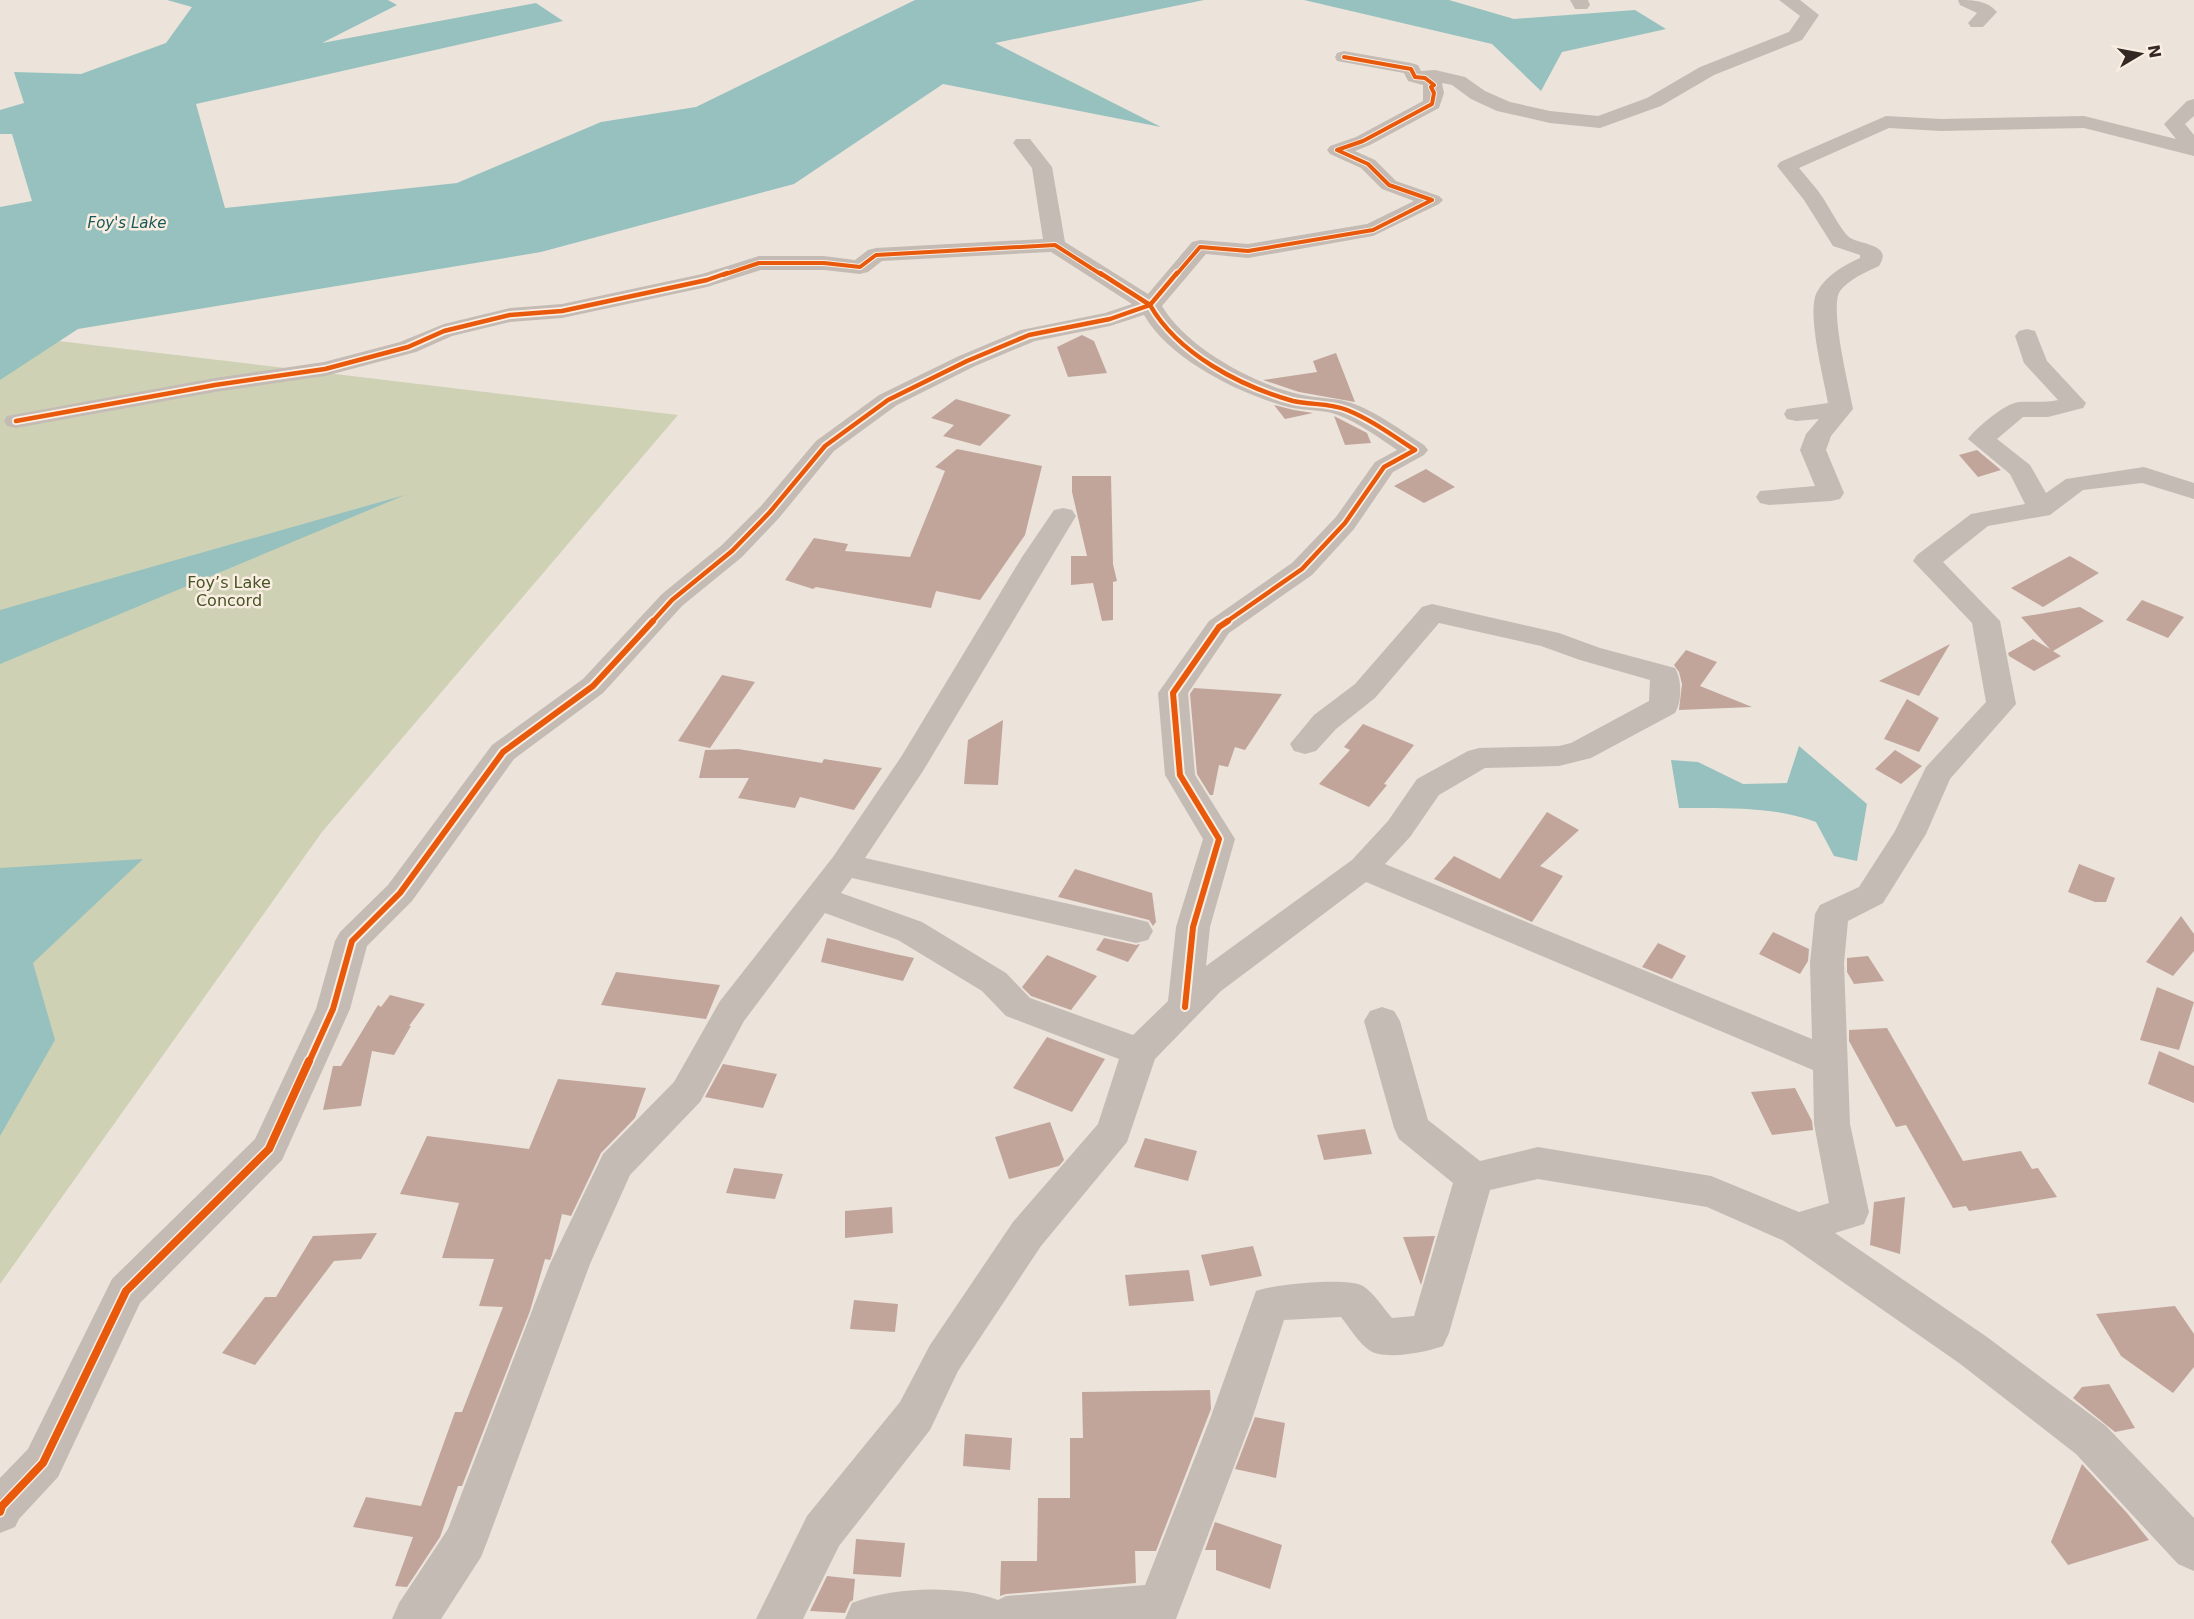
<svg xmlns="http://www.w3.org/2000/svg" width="2194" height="1619" viewBox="0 0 2194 1619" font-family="'DejaVu Sans',sans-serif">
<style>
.green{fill:#ced1b4}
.water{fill:#96c1be}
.building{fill:#c1a59b}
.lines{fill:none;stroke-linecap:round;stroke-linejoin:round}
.minor{fill:#c4bbb5;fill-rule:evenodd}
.cycleway-far3-casing{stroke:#faede1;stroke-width:6}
.cycleway-far2-casing{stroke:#faede1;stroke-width:8}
.cycleway-far1-casing{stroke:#faede1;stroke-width:10}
.cycleway-casing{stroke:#faede1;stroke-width:11}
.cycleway-far3{stroke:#e8590c;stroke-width:4}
.cycleway-far2{stroke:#e8590c;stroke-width:4.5}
.cycleway-far1{stroke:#e8590c;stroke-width:6}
.cycleway{stroke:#e8590c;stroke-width:8}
.labels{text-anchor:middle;stroke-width:5;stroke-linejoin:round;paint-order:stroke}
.far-water-label{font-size:15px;font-style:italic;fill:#165859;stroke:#faede1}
.park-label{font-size:16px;fill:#465426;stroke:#faede1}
</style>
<rect width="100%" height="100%" fill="#ece3db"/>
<path class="green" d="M 0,334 L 678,415 L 322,832 L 0,1284 Z"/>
<path class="water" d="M 167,0 L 388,0 L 397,5 L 322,43 L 536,3 L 563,21 L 196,104 L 225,208 L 457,183 L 601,122 L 696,107 L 915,0 L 1204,0 L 995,43 L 1161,127 L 943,84 L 794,184 L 541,252 L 78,329 L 0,380 L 0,207 L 32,201 L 12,134 L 0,134 L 0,110 L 24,103 L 14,72 L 81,74 L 166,43 L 192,7 Z
M 1304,0 L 1449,0 L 1514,19 L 1635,10 L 1666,29 L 1562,52 L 1541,91 L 1492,44 Z
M 405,495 L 0,664 L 0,610 Z
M 1799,746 L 1867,804 L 1857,861 L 1834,856 L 1816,822 C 1772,806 1725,808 1679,808 L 1671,760 L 1698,762 L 1743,784 L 1787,783 Z
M 143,859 L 33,963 L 55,1040 L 0,1136 L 0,868 Z"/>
<path class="building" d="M 1082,335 L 1094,341 L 1107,373 L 1068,377 L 1057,347 Z
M 1336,353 L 1355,402 L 1299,392 L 1263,380 L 1317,372 L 1313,361 Z
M 956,399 L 1011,415 L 980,446 L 943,436 L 954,425 L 931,418 Z
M 1274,405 L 1294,410 L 1313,413 L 1285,419 Z
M 1334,416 L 1367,433 L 1371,443 L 1345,445 Z
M 957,449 L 1042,466 L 1025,535 L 980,600 L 936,591 L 931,608 L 816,587 L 813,589 L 785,580 L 814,538 L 848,544 L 845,551 L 910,557 L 945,471 L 935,467 Z
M 1977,450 L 2001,470 L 1978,477 L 1959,455 Z
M 1426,469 L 1455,487 L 1424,503 L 1394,486 Z
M 1072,476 L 1111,476 L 1113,564 L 1117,581 L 1113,582 L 1113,620 L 1102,621 L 1093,583 L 1071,585 L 1071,556 L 1087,556 L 1072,492 Z
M 2070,556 L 2099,573 L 2043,607 L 2011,588 Z
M 2142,600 L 2184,617 L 2168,638 L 2126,620 Z
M 2080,607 L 2104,621 L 2053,651 L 2061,656 L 2034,671 L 2009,656 L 2008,653 L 2033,639 L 2050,649 L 2021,617 Z
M 1950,644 L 1919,696 L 1879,681 Z
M 1686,650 L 1717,662 L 1700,686 L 1752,707 L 1679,710 L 1682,684 L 1679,672 L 1674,665 Z
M 722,675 L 755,682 L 710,748 L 678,741 Z
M 1194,688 L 1282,694 L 1245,750 L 1235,747 L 1228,767 L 1219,765 L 1213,795 L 1210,795 L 1197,774 L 1190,694 Z
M 1907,699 L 1939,718 L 1919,752 L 1884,739 Z
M 1003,720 L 998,785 L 964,784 L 968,740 Z
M 1363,724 L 1414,745 L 1384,784 L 1387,785 L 1369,807 L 1319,784 L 1350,750 L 1344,747 Z
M 738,749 L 822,763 L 824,759 L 882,768 L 854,810 L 800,797 L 795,808 L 738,798 L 749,778 L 699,778 L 705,750 Z
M 1895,750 L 1922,766 L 1901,784 L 1875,769 Z
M 1547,812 L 1579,830 L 1540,866 L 1563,876 L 1532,922 L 1434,879 L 1454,856 L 1500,879 Z
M 2079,864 L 2115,878 L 2106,902 L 2095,902 L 2068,892 Z
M 1075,869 L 1152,893 L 1156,922 L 1153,926 L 1149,920 L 1058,897 Z
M 2181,916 L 2194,934 L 2194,951 L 2173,976 L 2146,962 Z
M 1773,932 L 1809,949 L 1808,961 L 1800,974 L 1759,954 Z
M 827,938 L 895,954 L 914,958 L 903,981 L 821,962 Z
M 1104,938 L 1136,945 L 1140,944 L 1128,962 L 1096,950 Z
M 1658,943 L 1686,956 L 1672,979 L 1642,967 Z
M 1047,955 L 1097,976 L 1071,1010 L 1031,996 L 1022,987 Z
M 1868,956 L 1884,981 L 1854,984 L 1847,972 L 1847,958 Z
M 616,972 L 720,985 L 706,1019 L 601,1005 Z
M 2157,987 L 2194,1002 L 2179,1050 L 2140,1040 Z
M 390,995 L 425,1004 L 409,1026 L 411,1026 L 394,1055 L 372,1051 L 361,1106 L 323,1110 L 333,1066 L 341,1066 L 378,1005 L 381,1007 Z
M 1887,1028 L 1963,1161 L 2021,1151 L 2032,1169 L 2038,1168 L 2057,1197 L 1969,1211 L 1966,1206 L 1953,1208 L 1906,1125 L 1896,1127 L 1849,1041 L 1849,1030 Z
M 1047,1037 L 1105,1059 L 1072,1112 L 1013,1088 Z
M 2159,1051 L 2194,1066 L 2194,1103 L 2148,1084 Z
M 723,1064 L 777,1074 L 763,1108 L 705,1097 Z
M 558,1079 L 646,1088 L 635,1118 L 601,1153 L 571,1216 L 562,1214 L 552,1255 L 550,1260 L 545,1259 L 530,1311 L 462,1486 L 458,1486 L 440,1537 L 407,1587 L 395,1586 L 413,1537 L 353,1527 L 366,1497 L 421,1506 L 455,1412 L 462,1412 L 503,1307 L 479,1306 L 494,1259 L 442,1258 L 459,1203 L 400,1194 L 427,1136 L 529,1149 Z
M 1795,1088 L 1812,1121 L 1813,1130 L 1772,1135 L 1751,1092 Z
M 1050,1122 L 1064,1160 L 1059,1166 L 1009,1179 L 995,1137 Z
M 1365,1129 L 1372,1154 L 1324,1160 L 1317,1135 Z
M 1145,1138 L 1197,1151 L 1188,1181 L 1134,1167 Z
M 734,1168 L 783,1174 L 775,1199 L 726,1193 Z
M 1905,1197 L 1900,1254 L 1870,1245 L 1874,1202 Z
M 892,1207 L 893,1233 L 845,1238 L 845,1211 Z
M 377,1233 L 361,1259 L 334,1261 L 255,1365 L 222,1353 L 265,1297 L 276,1297 L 313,1236 Z
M 1435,1236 L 1421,1285 L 1403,1237 Z
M 1253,1246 L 1262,1276 L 1210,1286 L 1201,1255 Z
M 1189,1270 L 1194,1301 L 1129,1306 L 1125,1275 Z
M 854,1300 L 898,1304 L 895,1332 L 850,1329 Z
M 2175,1306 L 2194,1334 L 2194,1367 L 2173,1393 L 2121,1356 L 2096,1314 Z
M 2109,1384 L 2135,1428 L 2115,1432 L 2073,1398 L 2082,1387 Z
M 1210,1390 L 1211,1409 L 1156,1551 L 1135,1551 L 1136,1583 L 1006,1594 L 1000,1596 L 1001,1561 L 1037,1561 L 1038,1498 L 1070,1498 L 1070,1438 L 1083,1438 L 1082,1392 Z
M 1255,1417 L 1285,1423 L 1276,1478 L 1235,1469 Z
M 965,1434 L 1012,1438 L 1010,1470 L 963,1466 Z
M 2082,1464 L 2127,1513 L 2149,1540 L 2068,1565 L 2051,1542 Z
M 1215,1522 L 1282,1545 L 1270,1589 L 1216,1570 L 1216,1550 L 1205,1550 Z
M 856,1539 L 905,1543 L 901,1577 L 853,1574 Z
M 827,1576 L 855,1579 L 853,1600 L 850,1602 L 845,1613 L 810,1611 Z"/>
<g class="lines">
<path class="minor" d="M 1570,0 L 1588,0 L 1590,5 L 1587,9 L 1575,9 Z
M 1779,0 L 1800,0 L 1819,15 L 1802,40 L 1714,75 L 1661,106 L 1600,128 L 1550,123 L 1497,111 L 1471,99 L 1452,85 L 1442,83 L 1444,93 L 1439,108 L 1370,145 L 1355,151 L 1375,160 L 1396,181 L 1439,196 L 1443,200 L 1439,204 L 1373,236 L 1248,258 L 1206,254 L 1162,306 C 1186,347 1252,383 1298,394 C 1317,399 1338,397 1357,405 C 1381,415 1402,431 1424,445 L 1428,450 L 1424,455 L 1393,472 L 1354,529 L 1312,575 L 1229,633 L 1188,693 L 1195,775 L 1235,839 L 1210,927 L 1206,966 L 1352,860 L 1388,821 L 1417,779 L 1468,751 L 1479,748 L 1559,746 L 1571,743 L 1649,701 L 1650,680 L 1580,660 L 1541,646 L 1439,623 L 1375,698 L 1336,729 L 1316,751 L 1305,754 L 1294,751 L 1290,744 L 1314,715 L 1355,684 L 1422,607 L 1432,604 L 1559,633 L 1600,648 L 1675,668 C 1682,679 1682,702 1675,713 L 1591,758 L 1559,766 L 1485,768 L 1439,795 L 1410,837 L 1385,864 L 1812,1039 L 1810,963 L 1815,914 L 1820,905 L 1859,887 L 1895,831 L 1926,767 L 1986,702 L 1972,623 L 1913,561 L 1917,555 L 1971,514 L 2025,504 L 2010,474 L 1968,439 C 1976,428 2005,403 2019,402 C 2032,401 2044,403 2058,400 L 2024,363 L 2015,336 L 2019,331 L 2027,329 L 2035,331 L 2047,361 L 2086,403 L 2083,408 L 2048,417 L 2023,417 L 1997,439 L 2030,465 L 2046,493 L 2066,479 L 2144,467 L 2194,483 L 2194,499 L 2142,483 L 2083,490 L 2050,515 L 1988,526 L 1943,562 L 2000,621 L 2016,704 L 1950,779 L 1926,834 L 1883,903 L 1848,921 L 1844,963 L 1850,1124 L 1869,1212 L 1864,1224 L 1835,1233 L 1987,1337 L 2106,1426 L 2194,1518 L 2194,1571 L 2178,1564 L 2076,1454 L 1959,1363 L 1784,1241 L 1707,1207 L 1538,1179 L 1490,1190 L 1449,1333 L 1443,1346 C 1427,1352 1384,1361 1369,1350 C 1358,1342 1349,1327 1341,1317 L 1284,1320 L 1252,1419 L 1176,1619 L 845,1619 L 852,1603 C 891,1587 958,1584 998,1600 L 1006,1596 L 1145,1585 L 1210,1419 L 1256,1291 C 1274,1284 1348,1277 1363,1286 C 1374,1293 1384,1309 1392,1318 L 1414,1316 L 1453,1183 L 1399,1139 L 1394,1128 L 1364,1021 L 1370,1011 L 1382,1007 L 1394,1011 L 1400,1021 L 1428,1120 L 1480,1161 L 1538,1147 L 1711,1176 L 1799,1212 L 1829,1203 L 1814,1124 L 1813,1070 L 1366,882 L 1221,991 L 1155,1059 L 1127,1142 L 1041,1246 L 958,1371 L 930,1430 L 839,1546 L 803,1619 L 756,1619 L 807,1516 L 900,1402 L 930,1345 L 1013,1222 L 1098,1124 L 1119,1059 L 1006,1016 L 982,991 L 898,940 L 825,913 L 744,1021 L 700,1102 L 630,1175 L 590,1264 L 487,1542 L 481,1557 L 441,1619 L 392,1619 L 399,1603 L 448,1529 L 550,1264 L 603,1154 L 674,1082 L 720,1001 L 833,857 L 901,757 L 1022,557 L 1054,510 L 1063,508 L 1072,510 L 1076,516 L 923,771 L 865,858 L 1136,919 L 1148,922 L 1153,931 L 1148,940 L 1136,943 L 852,878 L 841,893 L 922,922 L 1006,973 L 1030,998 L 1133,1035 L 1168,1001 L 1176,927 L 1203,839 L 1165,775 L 1158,693 L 1209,621 L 1292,563 L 1336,517 L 1375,462 L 1397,450 C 1378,437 1359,423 1338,415 C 1322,409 1304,411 1288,407 C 1240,394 1170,360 1144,315 L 1110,326 L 1035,341 L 975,366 L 897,405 L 834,451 L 779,518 L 742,557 L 682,606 L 603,693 L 514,759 L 412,901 L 367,946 L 350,1009 L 282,1160 L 140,1303 L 58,1477 L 19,1519 L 15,1527 L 0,1533 L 0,1478 L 28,1449 L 112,1279 L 255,1139 L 316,1009 L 335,941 L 340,932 L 388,885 L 492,745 L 583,679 L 662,594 L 722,545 L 761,506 L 816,441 L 879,395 L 959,356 L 1021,330 L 1105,313 L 1132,304 L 1051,252 L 882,261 L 868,272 L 860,274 L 824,270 L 761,270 L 707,287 L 562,318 L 510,322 L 452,336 L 416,352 L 325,376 L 215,392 L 16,428 L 7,426 L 4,421 L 7,416 L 215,378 L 324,362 L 400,342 L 444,324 L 510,308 L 562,304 L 702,274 L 759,256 L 824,256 L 855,260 L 868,250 L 876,248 L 1043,239 L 1032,168 L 1013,143 L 1016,139 L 1030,139 L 1052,167 L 1065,242 L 1148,294 L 1192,242 L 1200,240 L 1248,244 L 1367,224 L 1414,201 L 1382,189 L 1361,168 L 1330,154 L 1327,150 L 1330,146 L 1356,137 L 1423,101 L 1423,85 L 1408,81 L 1404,73 L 1337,61 L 1335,57 L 1337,53 L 1344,51 L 1411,63 L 1418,65 L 1421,71 L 1435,70 L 1465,77 L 1485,91 L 1510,102 L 1550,111 L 1598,116 L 1647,98 L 1700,67 L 1789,32 L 1800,16 Z
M 1958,0 C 1972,0 1987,0 1997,12 L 1983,27 L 1971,27 L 1968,23 L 1977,13 L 1960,5 Z
M 2194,99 L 2194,116 L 2185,124 L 2194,135 L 2194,156 L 2084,128 L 1941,131 L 1889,128 L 1799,168 C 1807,178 1816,187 1823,198 C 1829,207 1841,230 1849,237 C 1860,245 1894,244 1879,266 C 1866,272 1849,279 1840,291 C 1829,307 1849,387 1853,409 L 1831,436 L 1826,450 L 1844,493 L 1840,499 L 1831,501 L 1769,505 L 1760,503 L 1756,497 L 1760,491 L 1815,486 L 1800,450 L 1806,434 L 1819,419 L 1796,421 L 1787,419 L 1784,414 L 1787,409 L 1828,403 C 1824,379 1806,312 1817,292 C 1826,275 1843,266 1860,258 L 1860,255 L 1833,246 L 1804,200 L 1777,166 L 1780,162 L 1886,116 L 1941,119 L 2084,116 L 2176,139 L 2164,124 L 2187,101 Z"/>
<g class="cycleway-far3-casing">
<path id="cycleway-far3" d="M 723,275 L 759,263 L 824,263 L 860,267 L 876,255 L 1055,245 L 1102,275
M 1176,275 L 1200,247 L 1248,251 L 1373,230 L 1432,200 L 1389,185 L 1368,164 L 1337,150 L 1363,141 L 1432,104 L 1434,93 L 1431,87 L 1434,85 L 1425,78 L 1415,77 L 1411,69 L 1344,57"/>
</g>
<g class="cycleway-far2-casing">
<path id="cycleway-far2" d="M 1100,273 L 1150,305 L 1177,273
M 16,421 L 215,385 L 325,369 L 408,347 L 444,331 L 510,315 L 562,311 L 707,280 L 727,273
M 652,622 L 672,600 L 732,551 L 770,512 L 825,446 L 888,400 L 967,361 L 1029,335 L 1110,319 L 1150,305 C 1178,354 1240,386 1293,401 C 1311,405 1330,403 1347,410 C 1372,420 1393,436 1415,450 L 1384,467 L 1345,523 L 1302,569 L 1226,622"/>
</g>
<g class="cycleway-far1-casing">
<path id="cycleway-far1" d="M 1185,1007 L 1193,927 L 1219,839 L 1180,775 L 1173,693 L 1219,627 L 1228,621
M 309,1062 L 333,1009 L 352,941 L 400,893 L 503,752 L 593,686 L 653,621"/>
</g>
<g class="cycleway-casing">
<path id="cycleway" d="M 0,1512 L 2,1506 L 43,1463 L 126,1291 L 269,1149 L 309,1061"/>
</g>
<use href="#cycleway-far3" class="cycleway-far3"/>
<use href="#cycleway-far2" class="cycleway-far2"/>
<use href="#cycleway-far1" class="cycleway-far1"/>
<use href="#cycleway" class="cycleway"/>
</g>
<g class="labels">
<g class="far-water-label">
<text x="127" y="228">Foy's Lake</text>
</g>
<g class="park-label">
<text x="229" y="588">Foy’s Lake<tspan x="229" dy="18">Concord</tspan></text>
</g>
</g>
<g transform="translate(2140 54) rotate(80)" stroke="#faede1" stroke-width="4.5" paint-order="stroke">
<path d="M0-4.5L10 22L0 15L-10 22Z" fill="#342824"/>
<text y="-9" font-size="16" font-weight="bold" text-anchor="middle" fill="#342824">N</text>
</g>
</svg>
